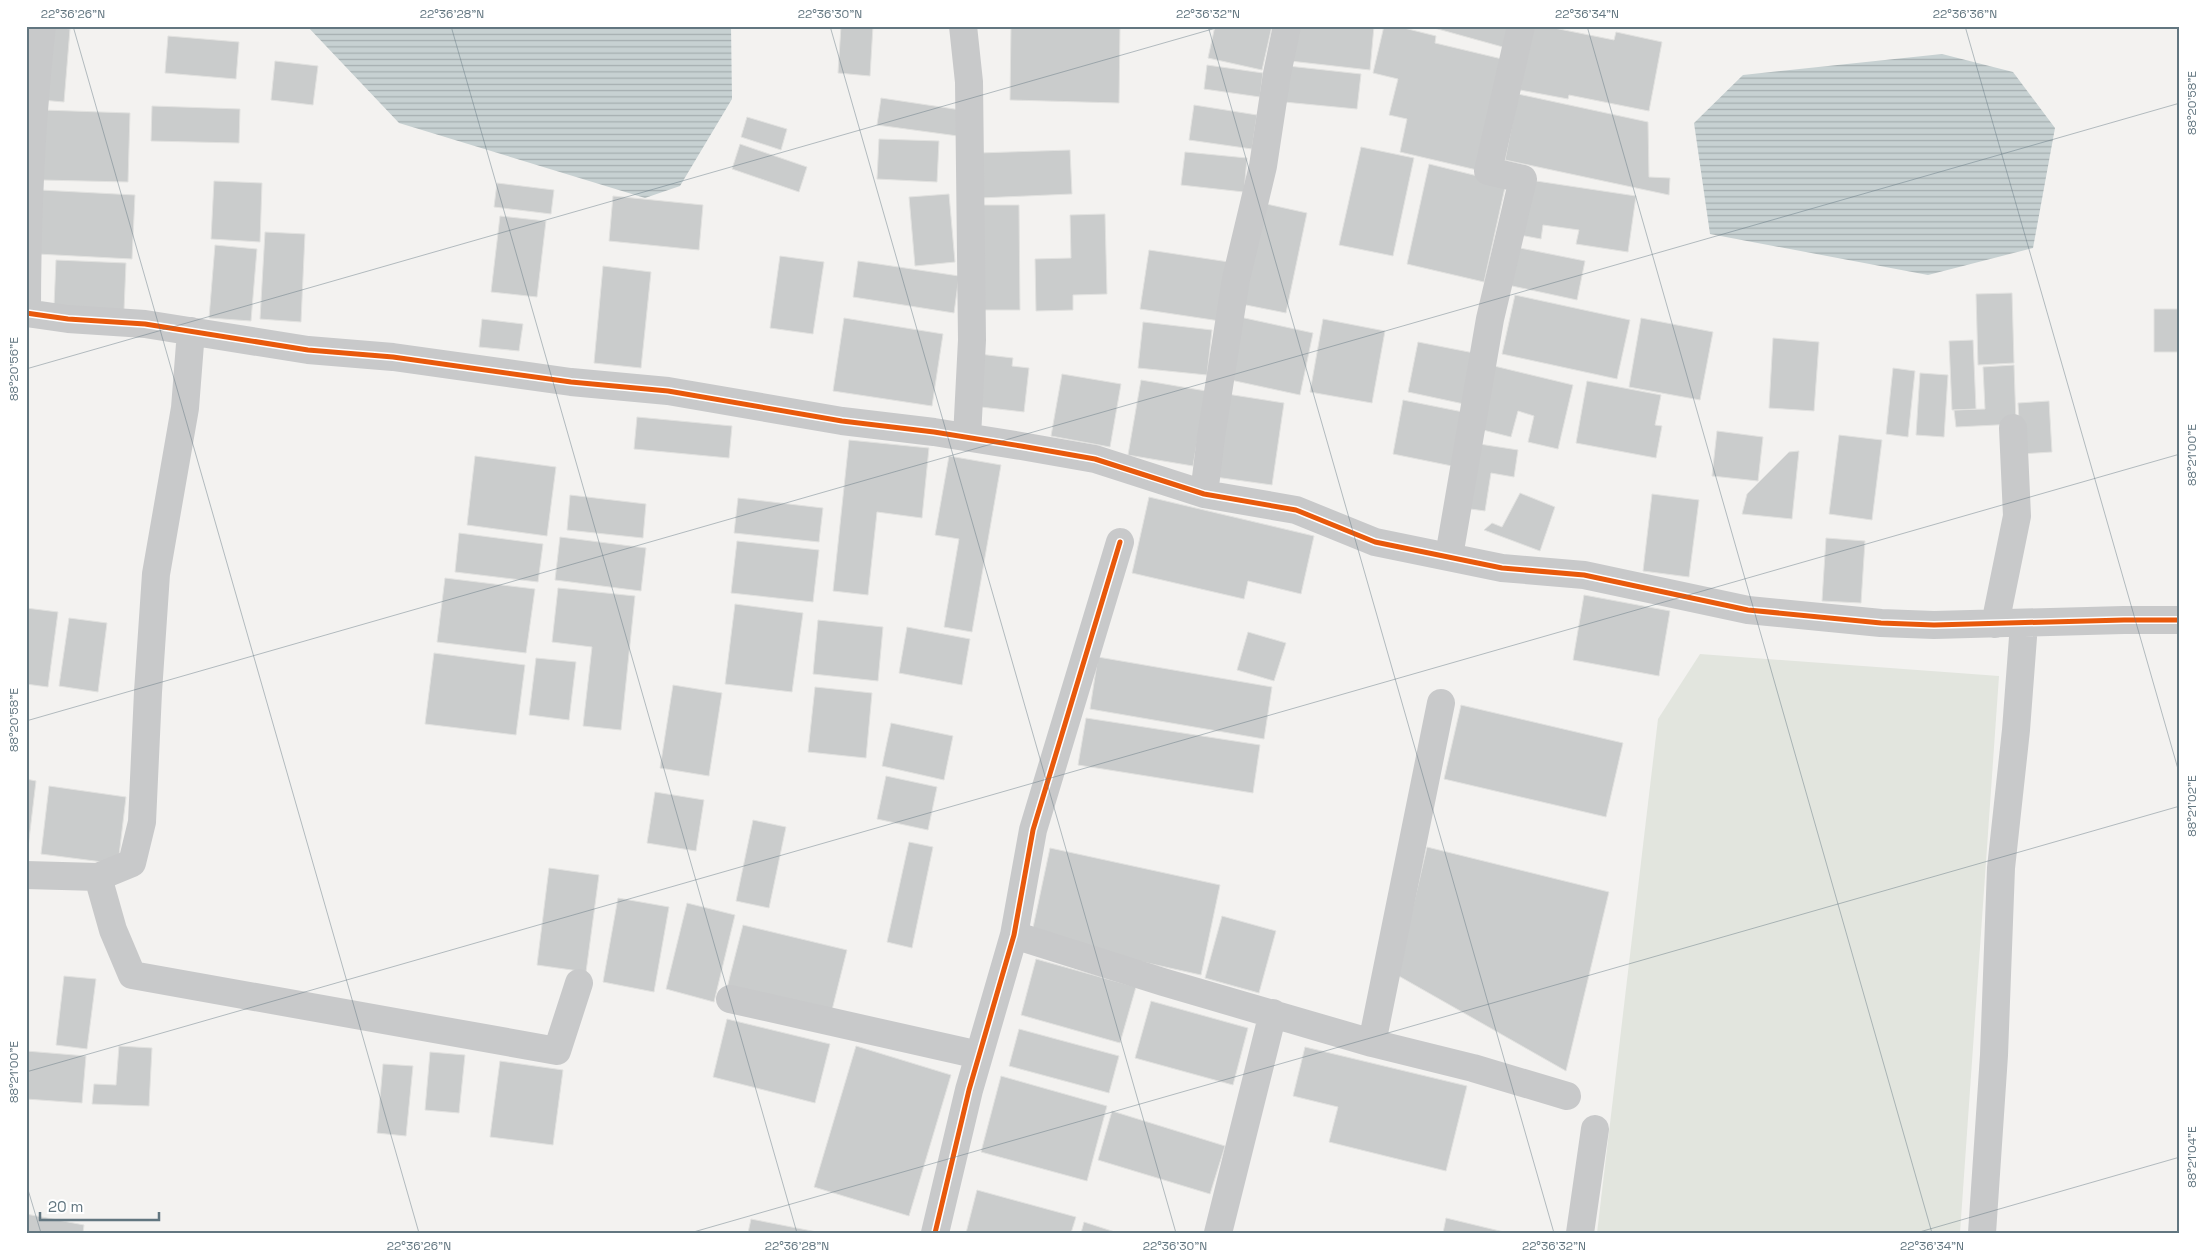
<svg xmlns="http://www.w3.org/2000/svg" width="2206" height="1259" viewBox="0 0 2206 1259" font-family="'Space Grotesk',sans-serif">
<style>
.pitch{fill:#e2e5de}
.water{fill:url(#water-rules)}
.building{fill:#cacccc;stroke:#e2e2e0}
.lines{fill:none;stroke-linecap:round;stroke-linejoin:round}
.street{stroke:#c8c9ca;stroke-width:28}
.cycleway-casing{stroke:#fff;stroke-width:8}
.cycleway{stroke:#e8590c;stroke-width:5}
.ticks{fill:none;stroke:#627680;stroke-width:1;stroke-opacity:0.45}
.neatline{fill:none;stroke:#627680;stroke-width:2}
.ticks-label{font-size:12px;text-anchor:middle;fill:#627680}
</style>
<defs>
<pattern id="water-rules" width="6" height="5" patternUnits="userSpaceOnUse" patternTransform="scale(1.25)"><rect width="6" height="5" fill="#c7d1d2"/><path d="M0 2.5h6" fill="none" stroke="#a5aeb0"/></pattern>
</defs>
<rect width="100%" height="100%" fill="#f3f2f0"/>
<path class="pitch" d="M 1700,654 L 1999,676 L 1960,1233 L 1597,1233 L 1658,719 Z"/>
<path class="water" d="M 307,26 L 731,26 L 732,99 L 680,186 L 645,198 L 399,123 Z
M 1942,54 L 2013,72 L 2055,128 L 2033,248 L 1928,275 L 1710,234 L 1694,123 L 1743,75 Z"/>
<path class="building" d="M 47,26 L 70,29 L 64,102 L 41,100 Z
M 841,26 L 873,26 L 870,76 L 838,73 Z
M 1011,26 L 1120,26 L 1119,103 L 1010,100 Z
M 1215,26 L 1272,26 L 1262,70 L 1208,58 Z
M 1293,26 L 1374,26 L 1370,70 L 1290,61 Z
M 1384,26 L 1396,26 L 1436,36 L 1435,43 L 1502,59 L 1477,170 L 1400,152 L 1407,119 L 1389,115 L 1398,79 L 1373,73 Z
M 1427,26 L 1517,26 L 1510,49 Z
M 1532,26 L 1544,26 L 1614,40 L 1616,32 L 1662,42 L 1649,111 L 1569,95 L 1568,99 L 1520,90 Z
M 168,36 L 239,42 L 236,79 L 165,73 Z
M 275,61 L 318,66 L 313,105 L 271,100 Z
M 1207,65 L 1263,73 L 1260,97 L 1204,89 Z
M 1288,66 L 1361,74 L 1357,109 L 1284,102 Z
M 1518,94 L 1648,122 L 1649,177 L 1670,178 L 1669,195 L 1505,160 Z
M 881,98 L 961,110 L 958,136 L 877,125 Z
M 1194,105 L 1257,115 L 1252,149 L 1189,140 Z
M 152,106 L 240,109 L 239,143 L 151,141 Z
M 43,110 L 130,113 L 128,182 L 42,180 Z
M 747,117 L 787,129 L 781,150 L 741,137 Z
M 879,139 L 939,141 L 937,182 L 877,179 Z
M 740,144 L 807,167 L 799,192 L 732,169 Z
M 1361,147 L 1414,158 L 1393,256 L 1339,245 Z
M 1070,150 L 1072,194 L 980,198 L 978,153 Z
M 1185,152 L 1247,158 L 1244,192 L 1181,185 Z
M 1429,164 L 1506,183 L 1484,282 L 1407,264 Z
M 1523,179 L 1636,196 L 1628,252 L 1576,244 L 1579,230 L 1543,225 L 1541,239 L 1514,234 Z
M 214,181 L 262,183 L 260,242 L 211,239 Z
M 497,183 L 554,190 L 551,214 L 494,207 Z
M 40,190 L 135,195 L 132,259 L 37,254 Z
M 949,194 L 955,262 L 915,266 L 909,197 Z
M 613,196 L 703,205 L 699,250 L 609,241 Z
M 1262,203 L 1307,213 L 1286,313 L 1241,304 Z
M 975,205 L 1019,205 L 1020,310 L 975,310 Z
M 1105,214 L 1107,294 L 1073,295 L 1073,310 L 1036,311 L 1035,259 L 1071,258 L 1070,215 Z
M 500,216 L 546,221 L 537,297 L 491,292 Z
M 265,232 L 305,234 L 301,322 L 260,319 Z
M 215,245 L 257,249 L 251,321 L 209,318 Z
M 1510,246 L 1585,261 L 1577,300 L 1503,284 Z
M 1149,250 L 1229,262 L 1220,321 L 1140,309 Z
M 780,256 L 824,262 L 813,334 L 770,328 Z
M 56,260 L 126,263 L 124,310 L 54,306 Z
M 858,261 L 959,276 L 954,313 L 853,297 Z
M 603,266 L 651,272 L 641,368 L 594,363 Z
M 2012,293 L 2014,363 L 1978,365 L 1976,294 Z
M 1515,295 L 1630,320 L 1617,379 L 1502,354 Z
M 2154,309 L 2180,309 L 2180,352 L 2154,352 Z
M 1240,317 L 1313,333 L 1300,395 L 1226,379 Z
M 844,318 L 943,334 L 932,406 L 833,391 Z
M 1641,318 L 1713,332 L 1700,400 L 1629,387 Z
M 482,319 L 523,324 L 519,351 L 479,347 Z
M 1323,319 L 1385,331 L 1372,403 L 1310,392 Z
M 1143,322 L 1212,330 L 1207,375 L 1138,368 Z
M 1773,338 L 1819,342 L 1814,411 L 1769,408 Z
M 1973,340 L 1976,409 L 1952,410 L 1949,341 Z
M 1418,342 L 1474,353 L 1464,404 L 1408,392 Z
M 979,354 L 1013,358 L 1012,366 L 1029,368 L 1024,412 L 972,406 Z
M 1490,365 L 1573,385 L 1558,449 L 1528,442 L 1534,416 L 1518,411 L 1511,437 L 1475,428 Z
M 2014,365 L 2016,424 L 1956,427 L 1954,410 L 1985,409 L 1983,367 Z
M 1893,368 L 1915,371 L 1908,437 L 1886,434 Z
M 1920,373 L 1948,375 L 1944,437 L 1916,435 Z
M 1062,374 L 1121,384 L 1110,447 L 1051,436 Z
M 1141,380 L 1206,391 L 1193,466 L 1128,455 Z
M 1587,381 L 1661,395 L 1655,425 L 1662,426 L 1656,458 L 1576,443 Z
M 1227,394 L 1284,403 L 1272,485 L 1215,477 Z
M 1403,400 L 1463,412 L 1452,466 L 1393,454 Z
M 2049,401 L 2052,452 L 2021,454 L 2018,403 Z
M 637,417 L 732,426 L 729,458 L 634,449 Z
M 1717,431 L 1763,437 L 1758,481 L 1712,476 Z
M 1839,435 L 1882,440 L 1872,520 L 1829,514 Z
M 849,440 L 929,448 L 922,518 L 877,512 L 868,595 L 833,591 Z
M 1473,443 L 1518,450 L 1514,477 L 1491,473 L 1485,511 L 1463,508 Z
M 1799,451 L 1792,519 L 1742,514 L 1747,494 L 1789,452 Z
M 475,456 L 556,467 L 547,536 L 467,525 Z
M 949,456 L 1001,465 L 972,632 L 944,627 L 959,539 L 935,535 Z
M 1520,493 L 1555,507 L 1540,551 L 1484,530 L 1492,523 L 1502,527 Z
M 1652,494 L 1699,500 L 1689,577 L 1643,571 Z
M 570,495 L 646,504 L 643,538 L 567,530 Z
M 1149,497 L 1314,536 L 1301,594 L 1248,581 L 1244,599 L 1132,573 Z
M 738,498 L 823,508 L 819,542 L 734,533 Z
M 459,533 L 543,544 L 538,582 L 455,572 Z
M 560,537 L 646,548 L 641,591 L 555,580 Z
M 1826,538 L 1865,541 L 1861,603 L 1822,601 Z
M 737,541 L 819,550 L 813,602 L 731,593 Z
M 445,578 L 535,589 L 526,653 L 437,642 Z
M 558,588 L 635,596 L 621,730 L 583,726 L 592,647 L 552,642 Z
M 1584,595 L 1670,611 L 1659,676 L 1573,660 Z
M 735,604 L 803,613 L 792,692 L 725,684 Z
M 26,608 L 58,612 L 48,687 L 26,684 Z
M 69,618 L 107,623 L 98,692 L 59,686 Z
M 818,620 L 883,627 L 878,681 L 813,674 Z
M 907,627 L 970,639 L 962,685 L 899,673 Z
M 1248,632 L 1286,643 L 1274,681 L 1237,670 Z
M 434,653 L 525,665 L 516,735 L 425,724 Z
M 1098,657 L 1272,687 L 1264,739 L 1090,709 Z
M 536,658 L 576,662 L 569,720 L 529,715 Z
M 673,685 L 722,693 L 709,776 L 660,768 Z
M 815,687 L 872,693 L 866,758 L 808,752 Z
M 1461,705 L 1623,743 L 1606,817 L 1444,779 Z
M 1086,718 L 1260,745 L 1253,793 L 1078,765 Z
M 891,723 L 953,736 L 944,780 L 882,766 Z
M 886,776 L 937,787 L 928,830 L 877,819 Z
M 26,779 L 36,781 L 27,856 L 26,855 Z
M 49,786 L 126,797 L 118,864 L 41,854 Z
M 655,792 L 704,800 L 696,851 L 647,843 Z
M 753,820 L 786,827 L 769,908 L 736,901 Z
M 909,842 L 933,847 L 912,948 L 887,942 Z
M 1427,847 L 1609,892 L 1566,1071 L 1397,975 Z
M 1050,848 L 1220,885 L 1201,975 L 1031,937 Z
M 549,868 L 599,875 L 586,972 L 537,965 Z
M 618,898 L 669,907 L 654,992 L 603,982 Z
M 687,903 L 735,915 L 714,1002 L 666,989 Z
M 1222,916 L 1276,931 L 1259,993 L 1205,978 Z
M 743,925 L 847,950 L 831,1014 L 727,988 Z
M 1036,959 L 1136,987 L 1120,1043 L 1021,1015 Z
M 64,976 L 96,979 L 87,1049 L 56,1045 Z
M 1151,1001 L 1248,1028 L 1233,1085 L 1135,1058 Z
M 727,1019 L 830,1044 L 815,1103 L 713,1077 Z
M 1019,1029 L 1119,1056 L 1109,1093 L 1009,1066 Z
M 119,1046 L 152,1048 L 149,1106 L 92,1104 L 94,1084 L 116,1085 Z
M 856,1046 L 951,1075 L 909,1216 L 814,1187 Z
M 1305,1047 L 1467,1086 L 1446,1171 L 1329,1142 L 1338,1107 L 1293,1096 Z
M 26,1051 L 86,1056 L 82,1103 L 26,1099 Z
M 430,1052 L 465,1055 L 459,1113 L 425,1110 Z
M 500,1061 L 563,1070 L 553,1145 L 490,1137 Z
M 383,1064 L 413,1066 L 406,1136 L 377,1133 Z
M 1001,1076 L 1107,1106 L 1087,1181 L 981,1152 Z
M 1112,1111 L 1225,1146 L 1210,1194 L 1098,1160 Z
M 977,1190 L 1076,1217 L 1071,1233 L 966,1233 Z
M 26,1214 L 84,1225 L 83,1233 L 26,1233 Z
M 1446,1218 L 1508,1233 L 1443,1233 Z
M 751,1219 L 822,1233 L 748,1233 Z
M 1084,1222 L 1118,1233 L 1081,1233 Z"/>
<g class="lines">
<path class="street" d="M 963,26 L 969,82 L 972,340 L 967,437
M 26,313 L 68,319 L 145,324 L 308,350 L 393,357 L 571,382 L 668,391 L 842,421 L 934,432 L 1021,446 L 1095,459 L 1204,494 L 1296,510 L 1375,542 L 1502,568 L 1584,575 L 1748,610 L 1881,623 L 1934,625 L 2124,620 L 2180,620
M 27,313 C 27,217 31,121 42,26
M 1204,494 L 1211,437 L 1236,279 L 1263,166 L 1277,74 L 1287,26
M 1449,556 L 1490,319 L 1523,179 L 1488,171 L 1521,26
M 1995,624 L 2017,516 L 2013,428
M 26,875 L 98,877 L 132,863 L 142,822 L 148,692 L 156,574 L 185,408 L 191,331
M 98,877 L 113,930 L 132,975 L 557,1051 L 579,983
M 1014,935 L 1163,982 L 1372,1043 L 1473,1068 L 1567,1096
M 730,999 L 979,1055
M 1372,1043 L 1441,703
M 935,1233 L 969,1090 L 1014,935 L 1033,830 L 1120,542
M 1218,1233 L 1273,1013
M 1580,1233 L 1595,1129
M 1982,1233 L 1994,1055 L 2001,868 L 2016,730 L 2024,624"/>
<g class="cycleway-casing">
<path id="cycleway" d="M 26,313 L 68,319 L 145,324 L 308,350 L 393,357 L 571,382 L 668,391 L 842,421 L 934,432 L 1021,446 L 1095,459 L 1204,494 L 1296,510 L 1375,542 L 1502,568 L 1584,575 L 1748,610 L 1881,623 L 1934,625 L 2124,620 L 2180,620
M 935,1233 L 969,1090 L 1014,935 L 1033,830 L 1120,542"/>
</g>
<use href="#cycleway" class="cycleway"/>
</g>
<path class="ticks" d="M 73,26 L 419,1233M 451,26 L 797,1233M 830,26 L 1176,1233M 1208,26 L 1554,1233M 1587,26 L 1932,1233M 1965,26 L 2180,776M 26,369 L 1223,26M 26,721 L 2180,103M 26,1072 L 2180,454M 26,1183 L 41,1233M 690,1233 L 2180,806M 1916,1233 L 2180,1157"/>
<rect width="2206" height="1259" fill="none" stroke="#ffffff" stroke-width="55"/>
<path d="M40 1212v8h119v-8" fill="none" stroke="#627680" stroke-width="2.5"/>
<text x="48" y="1212" font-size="15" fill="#627680" stroke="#ffffff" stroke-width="4" paint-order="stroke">20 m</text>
<rect x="28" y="28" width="2150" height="1204" class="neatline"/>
<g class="ticks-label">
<text x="73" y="18">22°36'26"N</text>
<text x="452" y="18">22°36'28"N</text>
<text x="830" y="18">22°36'30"N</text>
<text x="1208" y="18">22°36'32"N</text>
<text x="1587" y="18">22°36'34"N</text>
<text x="1965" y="18">22°36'36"N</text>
<text transform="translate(2192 103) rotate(-90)" y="4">88°20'58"E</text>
<text transform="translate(14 369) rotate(-90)" y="4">88°20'56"E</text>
<text transform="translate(2192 455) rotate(-90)" y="4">88°21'00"E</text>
<text transform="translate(14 720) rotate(-90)" y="4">88°20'58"E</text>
<text transform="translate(2192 806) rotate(-90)" y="4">88°21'02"E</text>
<text transform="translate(14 1072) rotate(-90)" y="4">88°21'00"E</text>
<text transform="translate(2192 1157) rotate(-90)" y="4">88°21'04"E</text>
<text x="419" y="1250">22°36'26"N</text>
<text x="797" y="1250">22°36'28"N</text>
<text x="1175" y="1250">22°36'30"N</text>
<text x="1554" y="1250">22°36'32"N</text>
<text x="1932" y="1250">22°36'34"N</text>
</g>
</svg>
